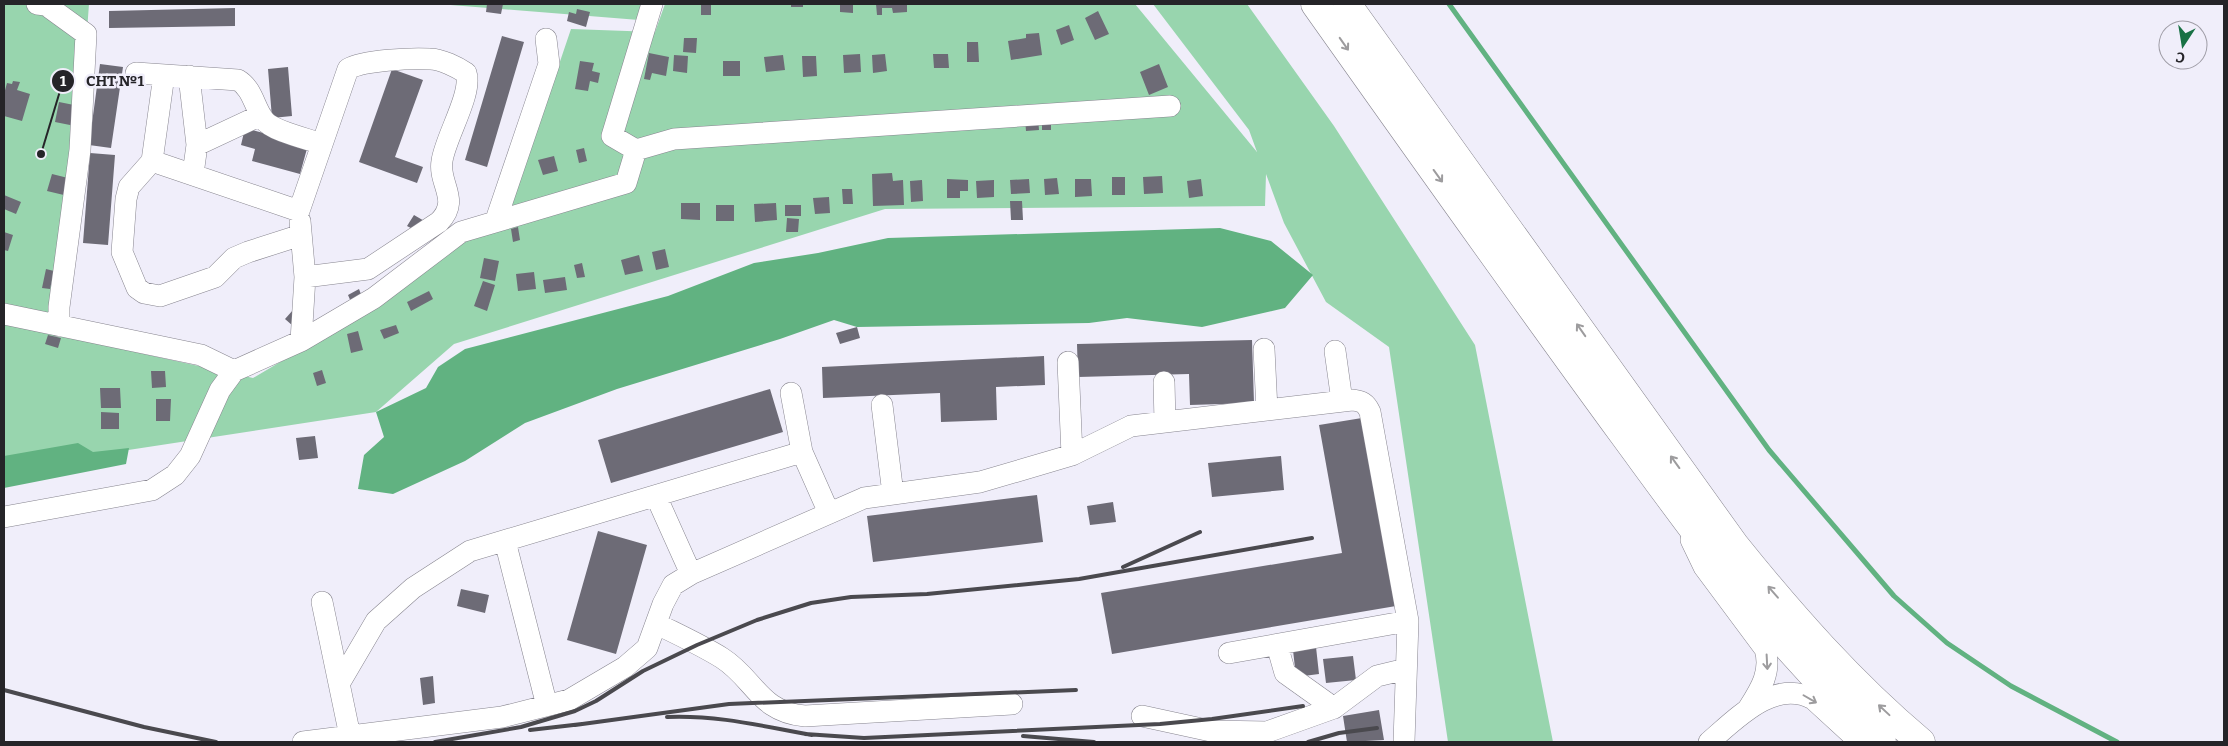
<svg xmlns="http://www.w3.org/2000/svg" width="2228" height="746" viewBox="0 0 2228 746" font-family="Bitter,serif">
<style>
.green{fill:#98d5ae}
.water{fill:#61b281}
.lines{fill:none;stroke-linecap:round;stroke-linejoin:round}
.stream{stroke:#61b281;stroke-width:5}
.building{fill:#6d6b76}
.minor-casing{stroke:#87858f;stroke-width:22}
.major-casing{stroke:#87858f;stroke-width:29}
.minor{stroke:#fff;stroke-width:21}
.major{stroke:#fff;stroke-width:28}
.rail{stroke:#4a494e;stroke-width:4}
.oneway{stroke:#9d9c9e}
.leader{fill:none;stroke:#252428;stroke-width:2}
.callout-dot{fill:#252428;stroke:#f0eefa;stroke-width:2}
.mark-label{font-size:15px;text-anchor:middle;font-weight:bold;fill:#fff}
.callout-label{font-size:15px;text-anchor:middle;font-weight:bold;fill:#252428;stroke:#f0eefa;stroke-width:5;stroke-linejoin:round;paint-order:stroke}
</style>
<rect width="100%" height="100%" fill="#f0eefa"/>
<path class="green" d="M 4,4 L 89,4 L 66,316 L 4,304 Z
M 438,4 L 644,4 L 639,20 Z
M 665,4 L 1135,4 L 1257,152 L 1249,130 L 1153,4 L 1247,4 L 1334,126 L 1475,345 L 1553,742 L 1448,742 L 1389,347 L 1326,302 L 1284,223 L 1266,174 L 1265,206 L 885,209 L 454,344 L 376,412 L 4,469 L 4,323 L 253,378 L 380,303 L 466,240 L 504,227 L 571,29 L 655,32 Z"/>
<path class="water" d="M 1220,228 L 1271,241 L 1313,275 L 1285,308 L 1202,327 L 1127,318 L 1089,323 L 857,327 L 834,320 L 780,339 L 617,389 L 525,423 L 465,461 L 393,494 L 358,489 L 364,455 L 384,437 L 376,412 L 426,388 L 438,367 L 465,349 L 668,296 L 754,263 L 818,253 L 888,238 Z
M 78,443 L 93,452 L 129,448 L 126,464 L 4,488 L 4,456 Z"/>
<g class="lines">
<path class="stream" d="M 1449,4 L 1769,450 L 1894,596 L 1947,643 L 2011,686 L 2117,742"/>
</g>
<path class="building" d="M 487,4 L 503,4 L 501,14 L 486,12 Z
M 701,4 L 711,4 L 711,15 L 701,15 Z
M 791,4 L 803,4 L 803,7 L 791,7 Z
M 840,4 L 853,4 L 853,13 L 840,12 Z
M 876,4 L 907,4 L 907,12 L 893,13 L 892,8 L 882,8 L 882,15 L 877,15 Z
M 235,8 L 235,26 L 109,28 L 109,11 Z
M 577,9 L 590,12 L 586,27 L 567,21 L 569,12 L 576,14 Z
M 1098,11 L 1109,34 L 1095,40 L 1085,18 Z
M 1069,25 L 1074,40 L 1061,45 L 1056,30 Z
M 1039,33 L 1042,55 L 1011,60 L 1008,41 L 1026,38 L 1026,34 Z
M 502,36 L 524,42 L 487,167 L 465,160 Z
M 684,38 L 697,38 L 696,53 L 683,52 Z
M 967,42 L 978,42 L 979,62 L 967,62 Z
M 649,53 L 669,57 L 666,76 L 652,73 L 650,80 L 644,79 Z
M 860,54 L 861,72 L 844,73 L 843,55 Z
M 885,54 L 887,71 L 873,73 L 872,55 Z
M 933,54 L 948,54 L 949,68 L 934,68 Z
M 674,55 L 688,56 L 687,73 L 673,71 Z
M 783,55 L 785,70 L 766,72 L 764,57 Z
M 802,56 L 816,56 L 817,76 L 803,77 Z
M 580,61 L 594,63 L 592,71 L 600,73 L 598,83 L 590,81 L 588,91 L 575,89 Z
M 723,61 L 740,61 L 740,76 L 723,76 Z
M 100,64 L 123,67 L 111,148 L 89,145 Z
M 1159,64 L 1168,87 L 1149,95 L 1140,72 Z
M 288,67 L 292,116 L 272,118 L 268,69 Z
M 392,69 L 423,80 L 395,157 L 423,167 L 417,183 L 359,162 Z
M 13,81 L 20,82 L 17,90 L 30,94 L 22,121 L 4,116 L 4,94 L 7,83 L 12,84 Z
M 59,102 L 79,106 L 75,126 L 55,122 Z
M 1042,117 L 1051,117 L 1051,130 L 1042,130 Z
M 1038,118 L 1039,130 L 1026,131 L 1025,119 Z
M 245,128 L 308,145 L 300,174 L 252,161 L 255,149 L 241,145 Z
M 584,148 L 587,161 L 579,163 L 576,150 Z
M 90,153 L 115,155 L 108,245 L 83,243 Z
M 554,156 L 558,171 L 543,175 L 538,160 Z
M 892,173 L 893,181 L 903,180 L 904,205 L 873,206 L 872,174 Z
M 52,174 L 72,179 L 68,196 L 47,191 Z
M 1162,176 L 1163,193 L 1144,194 L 1143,177 Z
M 1112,177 L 1125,177 L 1125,195 L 1112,195 Z
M 1057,178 L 1059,194 L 1045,195 L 1044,179 Z
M 947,179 L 968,180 L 968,191 L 960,191 L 960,198 L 947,198 Z
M 1029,179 L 1030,193 L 1011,194 L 1010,180 Z
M 1075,179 L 1091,179 L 1092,196 L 1075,197 Z
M 1201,179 L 1203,196 L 1189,198 L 1187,181 Z
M 922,180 L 923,201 L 911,202 L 910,181 Z
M 994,180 L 994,197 L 977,198 L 976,181 Z
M 842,189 L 852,189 L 853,204 L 843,204 Z
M 4,195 L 21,202 L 16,214 L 4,209 Z
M 829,197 L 830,213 L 815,214 L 813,198 Z
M 1010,201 L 1022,201 L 1023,220 L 1011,220 Z
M 681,203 L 700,203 L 700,220 L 681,219 Z
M 776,203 L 777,220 L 755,222 L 754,204 Z
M 716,205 L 734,205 L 734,221 L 716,221 Z
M 785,205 L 801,205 L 801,216 L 785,216 Z
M 414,215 L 426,222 L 420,233 L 407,226 Z
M 787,218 L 799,219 L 798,232 L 786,232 Z
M 518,227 L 520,240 L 513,242 L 511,229 Z
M 4,232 L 13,235 L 8,251 L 4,250 Z
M 665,249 L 669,267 L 656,270 L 652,252 Z
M 639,255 L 643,271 L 625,275 L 621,260 Z
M 484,258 L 499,261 L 495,281 L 480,278 Z
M 582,263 L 585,277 L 577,278 L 574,265 Z
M 46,269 L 54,271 L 50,289 L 42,288 Z
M 534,272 L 536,289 L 518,291 L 516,274 Z
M 565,277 L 567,290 L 545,293 L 543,280 Z
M 483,281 L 495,285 L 487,311 L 474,306 Z
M 359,289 L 362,297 L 351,302 L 348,295 Z
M 429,291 L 433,299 L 411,311 L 407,302 Z
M 293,310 L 293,326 L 285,319 Z
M 396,325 L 399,333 L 384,339 L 380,330 Z
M 857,327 L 860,338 L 840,344 L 836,333 Z
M 358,331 L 363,350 L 351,353 L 347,334 Z
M 48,335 L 61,338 L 58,348 L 45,344 Z
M 1252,340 L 1254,403 L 1190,405 L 1189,374 L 1078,377 L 1077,344 Z
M 1044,356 L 1045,385 L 996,387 L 997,420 L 941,422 L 940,393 L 823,398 L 822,367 Z
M 322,370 L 326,383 L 317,386 L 313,373 Z
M 151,371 L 165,371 L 166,387 L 152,388 Z
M 100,388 L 120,388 L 121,408 L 101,408 Z
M 770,389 L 783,432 L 611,483 L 598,440 Z
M 156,399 L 171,399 L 170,421 L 156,421 Z
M 101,412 L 119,413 L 119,429 L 101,429 Z
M 1362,418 L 1396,606 L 1112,654 L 1101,593 L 1342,553 L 1319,425 Z
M 315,436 L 318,458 L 299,460 L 296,438 Z
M 1281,456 L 1284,490 L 1212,497 L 1208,463 Z
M 1037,495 L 1043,542 L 873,562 L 867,516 Z
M 1113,502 L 1116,522 L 1090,525 L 1087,506 Z
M 598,531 L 647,545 L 616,654 L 567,640 Z
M 461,589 L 489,595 L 485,613 L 457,606 Z
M 1316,647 L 1319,674 L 1296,677 L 1293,650 Z
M 1353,656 L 1356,680 L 1326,683 L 1323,659 Z
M 433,676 L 435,703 L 423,705 L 420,678 Z
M 1379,710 L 1384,740 L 1347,742 L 1343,716 Z"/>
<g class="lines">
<g class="minor-casing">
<path id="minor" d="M 37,4 L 46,5 L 86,34 L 80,150 L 59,307 L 59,326
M 652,4 L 612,136 L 636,150 L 674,139 L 1170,106
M 136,73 L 238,80 C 253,89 254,107 264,120 C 272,131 308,139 322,144
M 164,75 L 152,161 L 129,187 L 126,199 L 122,252 L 137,288 L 144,293 L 160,296 L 215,277 L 234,258 L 248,252 L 301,235
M 189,76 L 197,145
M 152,161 L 299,211 L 348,69 C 364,60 411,58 430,59 C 441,59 457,67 466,73 C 473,93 445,138 442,161 C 438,184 461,200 439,222 L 368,269 L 305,277
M 193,174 L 197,145 L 261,115
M 496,220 L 549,64 L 546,39
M 300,221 L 305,277 L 301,341
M 4,314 L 201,355 L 234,371
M 1264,349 L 1267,410
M 1335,351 L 1342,401
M 1068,362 L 1072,455
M 1164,382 L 1165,422
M 791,393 L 802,452 L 829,513
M 882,405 L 893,494
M 656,496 L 691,574
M 4,517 L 152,490 L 175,475 L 190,456 L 220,390 L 234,371 L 301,341 L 374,298 L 461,232 L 626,183 L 636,150
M 1691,540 L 1704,567 L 1765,649 C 1772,672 1760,690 1748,709
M 505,541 L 547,706
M 322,602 L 350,736
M 657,624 C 679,635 701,645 722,658 C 755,679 759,712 805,716 L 1012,704
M 1277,645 L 1285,673 L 1334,708
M 1229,653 L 1408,621
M 339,684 L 376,621 L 413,588 L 470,551 L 802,452
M 1142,716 L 1211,731 L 1267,732 L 1334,708 L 1377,676 L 1406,669
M 303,742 L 502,717 L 569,700 L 625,667 L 647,648 L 663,604 L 673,585 L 691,574 L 864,498 L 980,482 L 1072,455 L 1131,426 L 1352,400 C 1362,401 1366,403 1370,412 L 1408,621 L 1404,742
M 1709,742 C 1736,719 1774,678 1813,699 L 1860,742"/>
</g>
<g class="major-casing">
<path id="major" d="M 1315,4 C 1417,148 1519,292 1623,434 C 1703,543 1780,653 1882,742
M 1347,4 L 1734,544 C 1791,615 1851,683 1921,742"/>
</g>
<use href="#minor" class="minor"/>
<use href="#major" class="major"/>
<path class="rail" d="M 1123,567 L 1200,532
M 4,690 L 144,727 L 216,742
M 667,717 C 719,715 761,726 812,735
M 575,725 L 729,704 L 1076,690
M 530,730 L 582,724
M 805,734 L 864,738 L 1160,724 L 1212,719 L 1303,706
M 1023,736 L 1094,742
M 435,742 L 521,727 L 575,711 L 596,701 L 643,671 L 697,645 L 757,620 L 811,603 L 851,597 L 927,594 L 1079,579 L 1312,538
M 1308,742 L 1339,733 L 1377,728"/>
</g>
<defs><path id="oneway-shaft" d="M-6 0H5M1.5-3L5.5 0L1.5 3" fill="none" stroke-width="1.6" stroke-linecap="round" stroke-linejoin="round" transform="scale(1.25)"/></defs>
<g class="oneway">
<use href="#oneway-shaft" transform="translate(1344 44) rotate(55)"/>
<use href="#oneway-shaft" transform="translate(1438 176) rotate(54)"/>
<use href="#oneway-shaft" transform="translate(1581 330) rotate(-125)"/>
<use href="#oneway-shaft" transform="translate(1675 462) rotate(-126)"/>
<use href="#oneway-shaft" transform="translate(1773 592) rotate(-131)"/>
<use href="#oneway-shaft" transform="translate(1767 662) rotate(87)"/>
<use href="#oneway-shaft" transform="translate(1810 699) rotate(30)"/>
<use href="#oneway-shaft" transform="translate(1884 710) rotate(-137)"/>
</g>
<path class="leader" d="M41 154L63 81"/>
<g class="callout-dot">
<circle cx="41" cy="154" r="5"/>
<circle cx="63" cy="81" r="12"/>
</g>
<g class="mark-label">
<text x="63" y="86">1</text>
</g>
<g class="callout-label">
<text x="115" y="86">СНТ №1</text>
</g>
<rect width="2228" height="746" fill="none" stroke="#252428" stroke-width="10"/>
<g transform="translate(2183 45) rotate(192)"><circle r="24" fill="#f0eefa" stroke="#9f9da6"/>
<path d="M0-4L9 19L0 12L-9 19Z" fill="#187144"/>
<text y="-8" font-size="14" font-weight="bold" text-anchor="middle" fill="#252428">С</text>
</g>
</svg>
